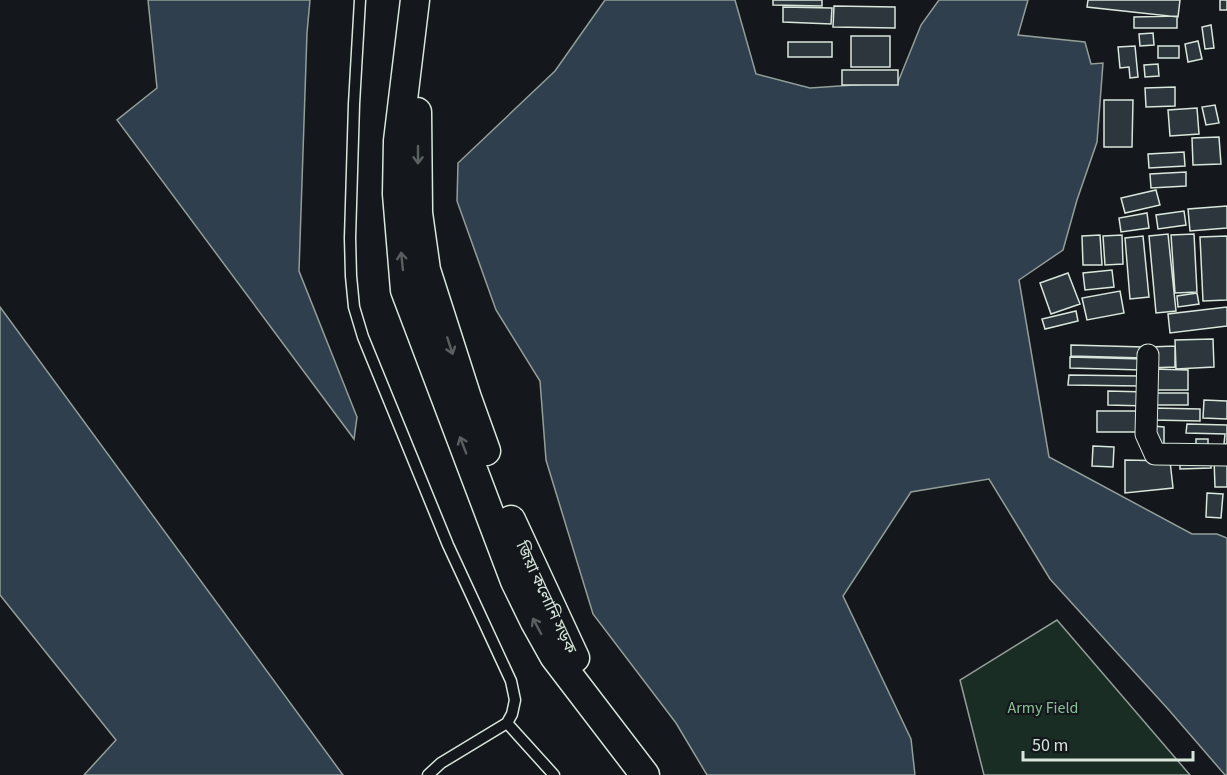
<svg xmlns="http://www.w3.org/2000/svg" width="1227" height="775" viewBox="0 0 1227 775" font-family="'Source Sans 3','Noto Sans Bengali',sans-serif">
<style>
.green{fill:#1a2d24;stroke:#939e99;stroke-width:1.5}
.water{fill:#2f3f4d;stroke:#939e99;stroke-width:1.5}
.building{fill:#2c363c;stroke:#d8e6dc;stroke-width:1.5}
.lines{fill:none;stroke-linecap:round;stroke-linejoin:round}
.service-casing{stroke:#d8e6dc;stroke-width:13}
.minor-casing{stroke:#d8e6dc;stroke-width:23}
.secondary-casing{stroke:#d8e6dc;stroke-width:31}
.service{stroke:#14181c;stroke-width:10}
.minor{stroke:#14181c;stroke-width:21}
.secondary{stroke:#14181c;stroke-width:28}
.oneway{stroke:#59605f}
.labels{text-anchor:middle;stroke-width:4.5;stroke-linejoin:round;paint-order:stroke}
.street-label{font-size:16px;fill:#d8e6dc;stroke:#14181c}
.park-label{font-size:16px;fill:#8ac095;stroke:#14181c}
</style>
<rect width="100%" height="100%" fill="#14181c"/>
<path class="green" d="M 1057,620 L 1190,775 L 984,775 L 960,680 Z"/>
<path class="water" d="M 148,0 L 310,0 L 307,33 L 299,271 L 357,417 L 354,439 L 117,120 L 157,88 Z
M 605,0 L 735,0 L 756,74 L 810,88 L 898,82 L 921,25 L 939,0 L 1028,0 L 1018,35 L 1085,42 L 1091,64 L 1103,63 L 1097,142 L 1077,200 L 1063,250 L 1019,280 L 1049,457 L 1192,534 L 1217,534 L 1227,538 L 1227,775 L 1225,775 L 1168,709 L 1050,579 L 989,479 L 911,492 L 843,596 L 911,739 L 915,775 L 707,775 L 676,723 L 593,614 L 546,460 L 540,381 L 496,310 L 457,201 L 458,163 L 555,71 Z
M 0,307 L 343,775 L 84,775 L 116,740 L 0,595 Z"/>
<path class="building" d="M 773,0 L 822,0 L 822,6 L 773,5 Z
M 1088,0 L 1180,0 L 1178,17 L 1087,7 Z
M 1220,0 L 1227,0 L 1227,10 L 1220,10 Z
M 834,6 L 895,7 L 895,28 L 833,27 Z
M 783,7 L 832,8 L 831,24 L 783,22 Z
M 1177,16 L 1177,28 L 1134,28 L 1134,17 Z
M 1211,25 L 1214,48 L 1205,49 L 1202,27 Z
M 1153,33 L 1154,45 L 1140,46 L 1139,34 Z
M 851,36 L 890,36 L 890,67 L 851,67 Z
M 1198,41 L 1202,59 L 1188,62 L 1185,44 Z
M 788,42 L 832,42 L 832,57 L 788,57 Z
M 1135,46 L 1138,77 L 1130,78 L 1129,67 L 1120,68 L 1118,47 Z
M 1158,46 L 1179,46 L 1179,58 L 1158,58 Z
M 1158,64 L 1159,76 L 1145,77 L 1144,65 Z
M 842,70 L 898,70 L 898,85 L 842,85 Z
M 1175,87 L 1175,106 L 1146,107 L 1145,88 Z
M 1104,100 L 1133,100 L 1132,147 L 1104,147 Z
M 1215,105 L 1219,123 L 1206,125 L 1202,107 Z
M 1197,108 L 1199,134 L 1170,136 L 1168,110 Z
M 1219,137 L 1221,164 L 1193,165 L 1192,138 Z
M 1184,152 L 1185,166 L 1149,168 L 1148,154 Z
M 1186,172 L 1186,186 L 1151,188 L 1150,174 Z
M 1156,190 L 1160,205 L 1125,213 L 1121,198 Z
M 1227,206 L 1227,228 L 1190,231 L 1188,209 Z
M 1184,211 L 1186,225 L 1158,229 L 1156,215 Z
M 1147,213 L 1149,228 L 1121,232 L 1119,218 Z
M 1168,234 L 1176,311 L 1156,313 L 1149,236 Z
M 1194,234 L 1197,292 L 1175,293 L 1171,235 Z
M 1100,235 L 1102,265 L 1083,265 L 1082,236 Z
M 1122,235 L 1123,264 L 1105,265 L 1103,236 Z
M 1143,236 L 1149,297 L 1130,299 L 1125,238 Z
M 1227,236 L 1227,300 L 1203,301 L 1200,237 Z
M 1112,270 L 1114,287 L 1085,290 L 1083,273 Z
M 1068,273 L 1080,304 L 1051,314 L 1040,283 Z
M 1120,291 L 1124,313 L 1087,320 L 1082,298 Z
M 1197,293 L 1199,304 L 1178,307 L 1177,296 Z
M 1227,307 L 1227,326 L 1170,333 L 1168,314 Z
M 1076,311 L 1078,321 L 1045,329 L 1042,319 Z
M 1213,339 L 1214,367 L 1176,369 L 1175,340 Z
M 1071,345 L 1144,347 L 1144,358 L 1071,356 Z
M 1175,346 L 1175,367 L 1149,368 L 1149,347 Z
M 1070,357 L 1142,359 L 1142,370 L 1070,368 Z
M 1152,369 L 1188,370 L 1188,390 L 1152,390 Z
M 1069,375 L 1140,376 L 1140,386 L 1068,385 Z
M 1108,391 L 1146,392 L 1146,406 L 1108,405 Z
M 1152,393 L 1188,393 L 1188,405 L 1152,405 Z
M 1204,400 L 1227,401 L 1227,419 L 1203,418 Z
M 1152,408 L 1200,409 L 1200,421 L 1152,420 Z
M 1097,411 L 1142,411 L 1142,432 L 1097,432 Z
M 1187,424 L 1227,425 L 1227,444 L 1224,444 L 1225,434 L 1186,433 Z
M 1153,426 L 1164,427 L 1164,446 L 1152,445 Z
M 1196,439 L 1208,439 L 1208,449 L 1196,449 Z
M 1093,446 L 1114,447 L 1113,467 L 1092,466 Z
M 1180,457 L 1211,457 L 1211,468 L 1180,469 Z
M 1214,459 L 1227,459 L 1227,487 L 1215,487 Z
M 1125,460 L 1170,461 L 1173,488 L 1125,493 Z
M 1207,493 L 1223,494 L 1221,518 L 1206,517 Z"/>
<g class="lines">
<g class="service-casing">
<path id="service" d="M 360,0 L 354,104 L 350,238 L 351,276 L 354,307 L 363,337 L 448,545 L 511,681 L 515,700 L 512,714 L 507,723 L 441,763 L 428,775
M 507,723 L 554,775"/>
</g>
<g class="minor-casing">
<path id="minor" d="M 1148,355 L 1146,434 L 1155,454 L 1227,455"/>
</g>
<g class="secondary-casing">
<path id="secondary" d="M 415,0 L 398,141 L 397,194 L 405,290 L 515,581 L 535,622 L 554,656 L 645,775
M 417,112 L 418,213 L 426,270 L 467,398 L 486,451
M 511,520 L 575,658"/>
</g>
<use href="#service" class="service"/>
<use href="#minor" class="minor"/>
<use href="#secondary" class="secondary"/>
</g>
<defs><path id="oneway-shaft" d="M-6 0H5M1.5-3L5.5 0L1.5 3" fill="none" stroke-width="1.6" stroke-linecap="round" stroke-linejoin="round" transform="scale(1.5)"/></defs>
<g class="oneway">
<use href="#oneway-shaft" transform="translate(418 155) rotate(90)"/>
<use href="#oneway-shaft" transform="translate(402 261) rotate(-96)"/>
<use href="#oneway-shaft" transform="translate(450 346) rotate(72)"/>
<use href="#oneway-shaft" transform="translate(463 445) rotate(-111)"/>
<use href="#oneway-shaft" transform="translate(537 626) rotate(-118)"/>
</g>
<g class="labels">
<g class="street-label">
<text transform="translate(547 597) rotate(65)" y="6">জিয়া কলোনি সড়ক</text>
</g>
<g class="park-label">
<text x="1043" y="713">Army Field</text>
</g>
</g>
<path d="M1023 751v9h170v-9" fill="none" stroke="#d8e6dc" stroke-width="3"/>
<text x="1032" y="751" font-size="18" fill="#d8e6dc" stroke="#14181c" stroke-width="4.5" paint-order="stroke">50 m</text>
</svg>
